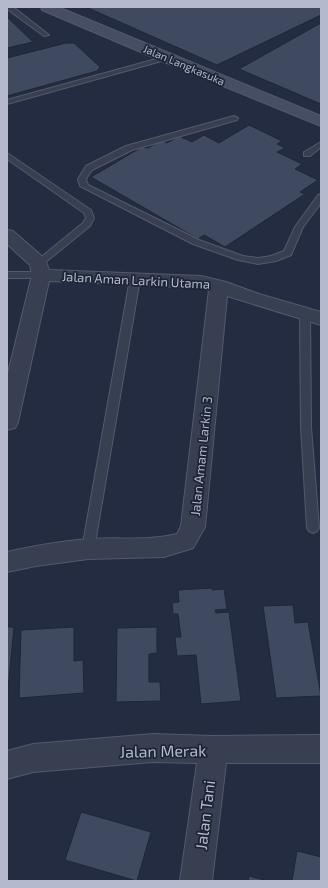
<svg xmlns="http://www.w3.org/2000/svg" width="328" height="888" viewBox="0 0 328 888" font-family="'Exo 2',sans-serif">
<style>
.building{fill:#3f4a60;stroke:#1f2638}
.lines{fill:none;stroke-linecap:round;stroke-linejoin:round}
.lane-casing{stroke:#535a6b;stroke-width:2}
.street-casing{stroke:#535a6b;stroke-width:2}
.secondary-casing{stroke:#535a6b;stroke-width:2}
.lane{fill:#383f51;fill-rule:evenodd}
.street{fill:#383f51;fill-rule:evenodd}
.secondary{fill:#464d64;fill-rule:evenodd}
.labels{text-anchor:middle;stroke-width:3.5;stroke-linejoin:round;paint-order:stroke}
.far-street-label{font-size:11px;fill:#b4bacb;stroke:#1d2436}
.street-label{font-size:13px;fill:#b4bacb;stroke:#1d2436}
.near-street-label{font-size:16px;fill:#b4bacb;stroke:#1d2436}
</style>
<rect width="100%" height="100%" fill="#232c41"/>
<path class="building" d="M 86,7 L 321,7 L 321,15 L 217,65 Z
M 7,17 L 33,42 L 7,48 Z
M 321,23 L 321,104 L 239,69 Z
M 66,43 L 74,43 L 100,67 L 97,71 L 7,96 L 7,58 Z
M 249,125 L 282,141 L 277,144 L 285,148 L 277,152 L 302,164 L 295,169 L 318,180 L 300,192 L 305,194 L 225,247 L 204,235 L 198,239 L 91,177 L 142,147 L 148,148 L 162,140 L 167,143 L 179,136 L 192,142 L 204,135 L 219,143 Z
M 212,588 L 212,590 L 224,589 L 227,609 L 215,610 L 216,613 L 229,612 L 241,701 L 201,704 L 196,655 L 177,656 L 175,637 L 181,637 L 178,614 L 173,614 L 172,603 L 179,602 L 178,590 Z
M 293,605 L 295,623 L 308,622 L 321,696 L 276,698 L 263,606 Z
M 7,627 L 14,627 L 7,700 Z
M 74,627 L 74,661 L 83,660 L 84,693 L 19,698 L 21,630 Z
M 157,627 L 157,653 L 149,654 L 149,682 L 160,682 L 161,701 L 116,702 L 117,628 Z
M 81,812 L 151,832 L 137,881 L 65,860 Z
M 297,851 L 321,857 L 321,881 L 292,881 Z
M 249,876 L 268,881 L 248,881 Z"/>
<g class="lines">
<g class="lane-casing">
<path id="lane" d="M 7,7 L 13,7 L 49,35 L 44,36 L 7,9 Z
M 167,56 L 169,57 L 169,59 L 7,104 L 7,100 Z
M 234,116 L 238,118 L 237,120 L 132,150 L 92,170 L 86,179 L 88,185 L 199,240 L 243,256 L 258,258 L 271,256 L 284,251 L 295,227 L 318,195 L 321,194 L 321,203 L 303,227 L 291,255 L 276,261 L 258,264 L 238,260 L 193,244 L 80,186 L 78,179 L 86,166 L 126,146 Z
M 321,142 L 321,147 L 310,156 L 304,156 L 304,152 Z
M 7,153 L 91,210 L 94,218 L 90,226 L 42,265 L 36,265 L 34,263 L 83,223 L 86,218 L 84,213 L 7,159 Z
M 7,272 L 41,272 L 46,275 L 41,278 L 7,278 Z
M 135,276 L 140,279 L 94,549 L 92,552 L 88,554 L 84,552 L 82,549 L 130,279 Z
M 305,312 L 310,315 L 311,427 L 319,528 L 317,531 L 313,533 L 309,531 L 307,528 L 301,427 L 300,315 Z"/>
</g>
<g class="street-casing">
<path id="street" d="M 7,230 L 13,231 L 45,259 L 49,270 L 201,276 L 226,282 L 259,294 L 321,312 L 321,325 L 227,296 L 205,527 L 193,548 L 164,557 L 88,559 L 36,566 L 7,572 L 7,552 C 34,546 61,541 89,539 C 118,537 149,541 177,534 L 181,526 L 209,290 L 201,288 L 49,281 L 18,422 L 15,428 L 7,430 L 7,377 L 32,275 L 30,265 L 7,244 Z
M 153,734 L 213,736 L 321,735 L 321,763 L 226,763 L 212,881 L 180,881 L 197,763 L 153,762 L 33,772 L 7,779 L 7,751 L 33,744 Z"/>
</g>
<g class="secondary-casing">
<path id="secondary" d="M 41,7 L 58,7 L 321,116 L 321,126 L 162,61 L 42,10 Z"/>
</g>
<use href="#lane" class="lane"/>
<use href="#street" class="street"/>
<use href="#secondary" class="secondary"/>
</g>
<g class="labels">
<g class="far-street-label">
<text transform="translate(184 65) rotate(23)" y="4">Jalan Langkasuka</text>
</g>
<g class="street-label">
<text transform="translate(136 280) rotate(3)" y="5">Jalan Aman Larkin Utama</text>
<text transform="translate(201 456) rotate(-84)" y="5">Jalan Amam Larkin 3</text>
</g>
<g class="near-street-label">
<text transform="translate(163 751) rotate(-1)" y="6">Jalan Merak</text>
<text transform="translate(205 815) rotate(-83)" y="6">Jalan Tani</text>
</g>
</g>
<rect width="328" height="888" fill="none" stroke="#b4bacb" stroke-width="16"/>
</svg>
